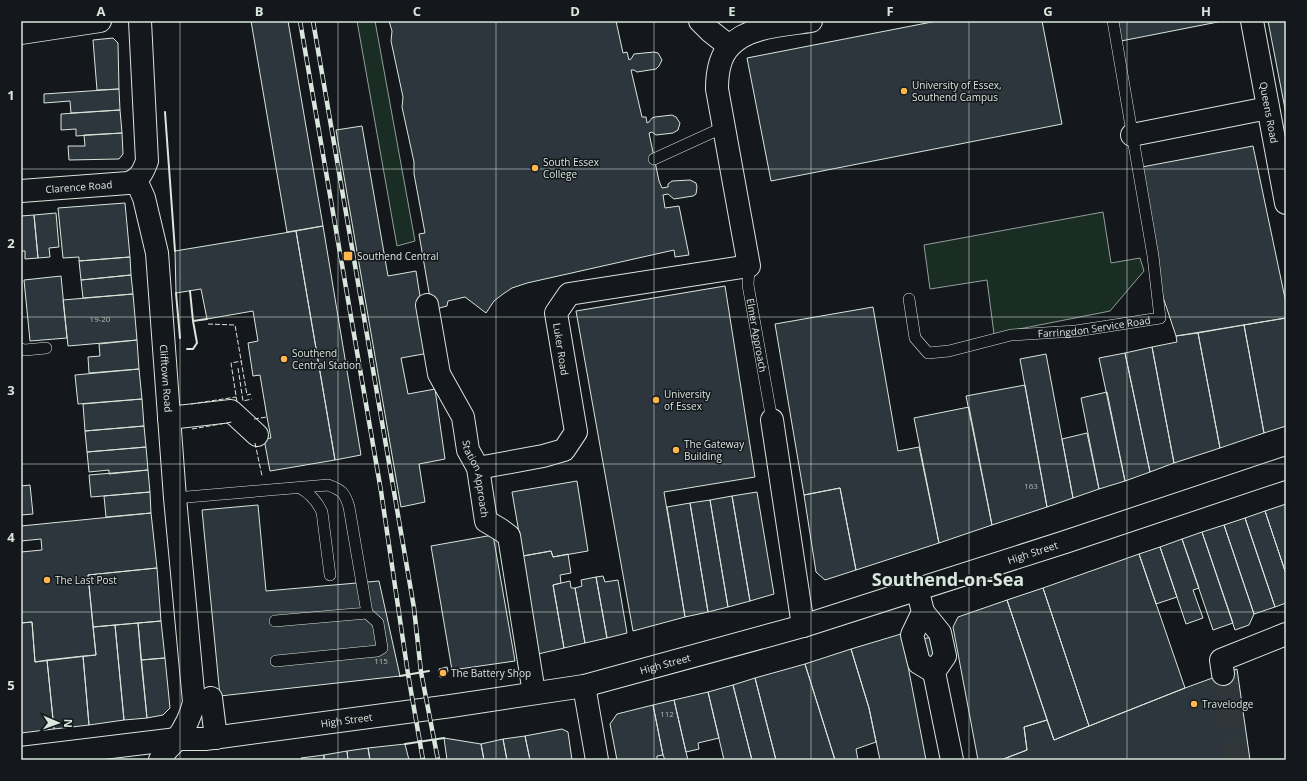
<svg xmlns="http://www.w3.org/2000/svg" width="1307" height="781" viewBox="0 0 1307 781" font-family="'Open Sans',sans-serif">
<style>
.green{fill:#1a2d24;stroke:#939e99}
.building{fill:#2c363c;stroke:#d8e6dc}
.lines{fill:none;stroke-linecap:round;stroke-linejoin:round}
.street-tunnel{stroke:#313739;stroke-width:22;stroke-dasharray:22 11;stroke-linecap:butt}
.lane-casing{stroke:#d8e6dc;stroke-width:12}
.street-casing{stroke:#d8e6dc;stroke-width:24}
.secondary-casing{stroke:#d8e6dc;stroke-width:24}
.lane{stroke:#14181c;stroke-width:11}
.street{stroke:#14181c;stroke-width:22}
.secondary{stroke:#14181c;stroke-width:22}
.rail-casing{stroke:#d8e6dc;stroke-width:4.5}
.rail{stroke:#14181c;stroke-width:3;stroke-dasharray:9;stroke-linecap:butt}
.fence{stroke:#d8e6dc;stroke-width:1;stroke-dasharray:5 2;stroke-linecap:butt}
.wall{stroke:#d8e6dc;stroke-width:2}
.grid{fill:none;stroke:#d8e6dc;stroke-width:1;stroke-opacity:0.55}
.poi-dot{fill:#ffb74d;stroke:#14181c;stroke-width:1.5}
.labels{text-anchor:middle;stroke-width:3;stroke-linejoin:round;paint-order:stroke}
.number-label{font-size:8px;fill:#adbab4}
.poi-label{font-size:10px;fill:#d8e6dc;stroke:#14181c;text-anchor:start}
.street-label{font-size:10px;fill:#d8e6dc;stroke:#14181c}
.town-label{font-size:18px;font-weight:bold;fill:#d8e6dc;stroke:#14181c}
.neatline{fill:none;stroke:#d8e6dc;stroke-width:1.5}
.grid-label{font-size:13px;text-anchor:middle;font-weight:bold;fill:#d8e6dc}
</style>
<rect width="100%" height="100%" fill="#14181c"/>
<path class="green" d="M 357,21 L 375,21 L 415,241 L 397,246 Z
M 1103,212 L 1111,263 L 1140,258 L 1144,271 L 1110,311 L 994,334 L 987,280 L 930,289 L 924,245 Z"/>
<path class="building" d="M 251,21 L 288,21 L 323,226 L 287,232 Z
M 389,21 L 616,21 L 623,53 L 627,52 L 629,60 L 631,59 L 634,54 L 654,52 L 658,53 L 662,60 L 659,66 L 656,69 L 637,72 L 634,70 L 631,70 L 642,117 L 646,117 L 647,123 L 649,122 L 652,118 L 655,117 L 672,115 L 676,117 L 680,123 L 678,130 L 673,133 L 656,135 L 652,132 L 649,133 L 659,181 L 662,188 L 668,187 L 668,184 L 672,181 L 690,180 L 696,183 L 697,187 L 696,194 L 693,196 L 674,199 L 668,194 L 663,195 L 665,208 L 679,206 L 689,255 L 675,257 L 674,250 L 527,283 L 512,288 L 503,294 L 494,301 L 486,313 L 465,297 L 448,301 L 447,306 L 432,310 L 419,234 L 425,233 L 414,174 L 414,162 L 402,107 L 403,97 L 391,41 L 392,31 Z
M 937,21 L 1042,21 L 1062,124 L 771,181 L 747,58 Z
M 1116,21 L 1223,21 L 1121,41 Z
M 1268,21 L 1286,21 L 1286,114 Z
M 113,38 L 118,43 L 119,89 L 97,90 L 93,40 Z
M 119,89 L 120,110 L 71,113 L 70,101 L 44,103 L 44,94 Z
M 120,110 L 122,133 L 76,136 L 76,129 L 61,130 L 61,114 Z
M 362,126 L 388,276 L 416,271 L 429,353 L 401,358 L 408,394 L 435,389 L 445,459 L 419,464 L 425,502 L 401,507 L 336,130 Z
M 122,133 L 123,154 L 119,159 L 69,160 L 68,146 L 85,146 L 84,135 Z
M 1253,146 L 1286,303 L 1286,318 L 1176,336 L 1162,294 L 1142,167 Z
M 125,203 L 130,257 L 79,261 L 79,257 L 63,258 L 58,208 Z
M 56,213 L 59,247 L 49,248 L 50,257 L 38,258 L 34,215 Z
M 34,215 L 38,258 L 25,259 L 25,251 L 21,251 L 21,216 Z
M 323,226 L 361,455 L 335,460 L 296,231 Z
M 296,231 L 335,460 L 270,471 L 264,439 L 271,438 L 267,417 L 260,375 L 253,376 L 248,343 L 258,341 L 253,311 L 207,319 L 201,289 L 176,293 L 175,251 Z
M 130,257 L 131,275 L 81,280 L 79,261 Z
M 131,275 L 133,294 L 83,298 L 81,280 Z
M 61,276 L 67,338 L 30,341 L 24,280 Z
M 725,286 L 755,477 L 664,492 L 685,617 L 633,631 L 576,311 Z
M 133,294 L 137,340 L 68,346 L 63,300 Z
M 873,307 L 898,451 L 919,447 L 939,543 L 856,570 L 840,488 L 804,495 L 775,324 Z
M 1286,318 L 1286,426 L 1264,433 L 1244,325 Z
M 1244,325 L 1264,433 L 1220,448 L 1198,333 Z
M 1198,333 L 1220,448 L 1174,463 L 1152,347 L 1177,342 L 1176,336 Z
M 137,340 L 139,369 L 89,373 L 88,357 L 100,356 L 99,344 Z
M 1152,347 L 1174,463 L 1150,472 L 1125,353 Z
M 1125,353 L 1150,472 L 1125,481 L 1099,358 Z
M 1046,354 L 1073,498 L 1047,507 L 1020,359 Z
M 139,369 L 142,399 L 78,404 L 75,375 Z
M 1025,385 L 1047,507 L 992,525 L 966,396 Z
M 1107,392 L 1125,481 L 1099,489 L 1081,398 Z
M 142,399 L 144,426 L 85,431 L 83,404 Z
M 969,407 L 992,525 L 939,543 L 914,418 Z
M 144,426 L 146,447 L 87,452 L 85,431 Z
M 1087,433 L 1099,489 L 1073,498 L 1062,439 Z
M 146,447 L 148,470 L 109,474 L 109,470 L 89,472 L 87,452 Z
M 148,470 L 150,492 L 91,497 L 89,475 Z
M 577,481 L 588,551 L 553,557 L 551,551 L 523,556 L 512,492 Z
M 30,485 L 33,514 L 21,515 L 21,486 Z
M 840,488 L 856,570 L 825,580 L 816,572 L 804,495 Z
M 150,492 L 151,513 L 106,517 L 104,496 Z
M 757,492 L 774,594 L 750,601 L 732,496 Z
M 732,496 L 750,601 L 728,607 L 710,500 Z
M 710,500 L 728,607 L 708,612 L 690,503 Z
M 690,503 L 708,612 L 685,617 L 667,507 Z
M 1286,504 L 1286,574 L 1265,511 Z
M 258,505 L 266,591 L 379,581 L 400,676 L 220,696 L 202,510 Z
M 1265,511 L 1286,574 L 1286,603 L 1275,607 L 1245,518 Z
M 151,513 L 157,568 L 88,575 L 96,655 L 35,662 L 32,622 L 21,623 L 21,552 L 42,550 L 41,539 L 21,541 L 21,526 Z
M 1245,518 L 1275,607 L 1254,614 L 1224,525 Z
M 1224,525 L 1254,614 L 1249,625 L 1235,630 L 1202,532 Z
M 1202,532 L 1233,623 L 1213,630 L 1182,539 Z
M 493,535 L 515,661 L 452,670 L 431,546 Z
M 1182,539 L 1199,588 L 1193,590 L 1203,618 L 1186,624 L 1160,547 Z
M 1160,547 L 1177,597 L 1156,604 L 1139,554 Z
M 551,551 L 553,557 L 568,554 L 571,573 L 560,575 L 561,583 L 553,585 L 564,648 L 538,654 L 523,556 Z
M 1139,554 L 1185,688 L 1089,726 L 1043,588 Z
M 157,568 L 161,621 L 93,627 L 88,575 Z
M 603,576 L 605,582 L 618,580 L 627,633 L 607,638 L 596,577 Z
M 596,577 L 607,638 L 585,643 L 575,588 L 582,586 L 581,580 Z
M 570,581 L 571,588 L 575,588 L 585,643 L 564,648 L 553,585 Z
M 1043,588 L 1089,726 L 1054,740 L 1007,600 Z
M 1007,600 L 1047,720 L 1024,727 L 1027,750 L 1001,760 L 978,760 L 953,627 L 958,617 Z
M 161,621 L 165,658 L 141,660 L 138,623 Z
M 32,622 L 35,662 L 47,660 L 54,729 L 21,733 L 21,623 Z
M 138,623 L 147,718 L 124,720 L 115,625 Z
M 115,625 L 124,720 L 89,725 L 83,656 L 96,655 L 93,627 Z
M 901,634 L 908,666 L 926,760 L 880,760 L 869,708 L 851,649 Z
M 935,636 L 940,657 L 924,661 L 919,640 Z
M 851,649 L 869,708 L 876,742 L 856,749 L 858,760 L 835,760 L 805,664 Z
M 83,656 L 89,725 L 54,729 L 47,660 Z
M 165,658 L 170,708 L 163,715 L 147,718 L 141,660 Z
M 805,664 L 835,760 L 776,760 L 755,678 Z
M 447,667 L 448,671 L 445,676 L 440,677 L 439,669 Z
M 1237,669 L 1250,760 L 1001,760 L 1027,750 L 1024,727 L 1047,720 L 1054,740 L 1185,688 Z
M 755,678 L 776,760 L 752,760 L 733,685 Z
M 733,685 L 752,760 L 724,760 L 708,692 Z
M 708,692 L 719,738 L 698,743 L 699,749 L 686,752 L 674,700 Z
M 674,700 L 686,752 L 688,760 L 665,760 L 663,755 L 653,705 Z
M 653,705 L 663,755 L 657,756 L 657,760 L 617,760 L 610,724 L 617,714 Z
M 562,729 L 568,732 L 572,760 L 530,760 L 525,736 Z
M 525,736 L 530,760 L 507,760 L 503,739 Z
M 444,738 L 481,744 L 484,760 L 447,760 Z
M 503,739 L 507,760 L 484,760 L 481,744 Z
M 405,744 L 409,760 L 370,760 L 368,748 Z
M 368,748 L 370,760 L 348,760 L 347,751 Z
M 347,751 L 348,760 L 324,760 L 324,755 Z
M 324,755 L 324,760 L 302,760 L 301,758 Z"/>
<g class="lines">
<path class="street-tunnel" d="M 1223,674 L 1235,760"/>
<g class="lane-casing">
<g id="lane">
<path d="M 654,159 L 724,127"/>
<path id="s1" d="M 749,266 L 748,285 L 772,420"/>
<path id="s2" d="M 909,299 L 915,338 L 928,353 L 949,351 L 1011,335 L 1076,331 L 1160,318 L 1153,256 L 1113,21"/>
<path d="M 21,349 L 25,350 L 46,348"/>
<path d="M 300,488 C 311,494 317,501 322,512 L 330,575"/>
<path d="M 175,498 L 328,485 C 342,490 345,493 349,507 L 367,613 L 275,621"/>
<path d="M 276,661 L 377,651 L 382,648 L 378,623 L 367,613"/>
</g>
</g>
<g class="street-casing">
<g id="street">
<path d="M 700,21 L 710,31 L 729,46"/>
<path id="s3" d="M 1252,21 L 1286,203"/>
<path d="M 21,33 L 100,21"/>
<path d="M 1132,135 L 1268,108"/>
<path id="s4" d="M 427,305 L 439,374 L 463,417 L 468,450 L 478,468 L 486,521 L 501,530 L 509,536 L 534,693"/>
<path d="M 169,418 L 231,411 L 257,435"/>
<path d="M 772,420 L 803,626"/>
<path d="M 478,468 L 543,456 L 564,450 L 576,432 L 556,313 L 569,294 L 749,266 L 717,89 C 717,75 719,57 730,46 C 748,26 786,25 811,21"/>
<path d="M 920,600 L 923,612 L 912,635 L 919,663 L 934,672"/>
<path d="M 923,612 L 940,633 L 945,656 L 934,672 L 952,760"/>
<path d="M 1223,674 L 1221,660 L 1286,634"/>
<path d="M 584,686 L 597,760"/>
<path d="M 211,698 L 216,738"/>
<path id="s5" d="M 21,758 L 177,739 L 205,739 L 451,706 L 584,686 L 803,626 L 1065,542 L 1286,468"/>
</g>
</g>
<g class="secondary-casing">
<g id="secondary">
<path id="s6" d="M 136,180 L 144,198 L 157,253 L 175,498 L 194,702 C 191,716 185,728 176,740 C 171,746 163,752 160,760"/>
<path id="s7" d="M 21,191 L 128,183 C 140,179 143,172 147,161 L 140,21"/>
</g>
</g>
<use href="#lane" class="lane"/>
<use href="#street" class="street"/>
<use href="#secondary" class="secondary"/>
<g class="rail-casing">
<path id="rail" d="M 300,21 L 381,491 L 408,674 L 423,760
M 313,21 L 414,608 L 421,672 L 438,760"/>
</g>
<use href="#rail" class="rail"/>
<path class="fence" d="M 208,324 L 235,325 L 247,395 L 251,394
M 238,368 L 243,401 L 252,399
M 237,402 L 231,363 L 242,361
M 191,404 L 236,397
M 254,419 L 267,417
M 192,429 L 232,422
M 255,443 L 262,476"/>
<path class="wall" d="M 165,112 L 175,251
M 190,291 L 193,321 L 207,319
M 176,293 L 180,338
M 187,349 L 193,349 L 197,343 L 193,321
M 400,676 L 429,671
M 405,744 L 444,738"/>
</g>
<path class="grid" d="M 180,21 L 180,760M 338,21 L 338,760M 496,21 L 496,760M 654,21 L 654,760M 811,21 L 811,760M 969,21 L 969,760M 1127,21 L 1127,760M 21,169 L 1286,169M 21,317 L 1286,317M 21,464 L 1286,464M 21,612 L 1286,612"/>
<g class="poi-dot">
<circle cx="904" cy="91" r="4"/>
<circle cx="535" cy="168" r="4"/>
<rect x="343" y="251" width="10" height="10" rx="2"/>
<circle cx="284" cy="359" r="4"/>
<circle cx="656" cy="400" r="4"/>
<circle cx="676" cy="450" r="4"/>
<circle cx="47" cy="580" r="4"/>
<circle cx="443" cy="673" r="4"/>
<circle cx="1194" cy="704" r="4"/>
</g>
<g class="labels">
<g class="number-label">
<text x="100" y="322">19-20</text>
<text x="1031" y="489">163</text>
<text x="381" y="664">115</text>
<text x="667" y="717">112</text>
</g>
<g class="poi-label">
<text x="912" y="89">University of Essex,<tspan x="912" dy="12">Southend Campus</tspan></text>
<text x="543" y="166">South Essex<tspan x="543" dy="12">College</tspan></text>
<text x="357" y="260">Southend Central</text>
<text x="292" y="357">Southend<tspan x="292" dy="12">Central Station</tspan></text>
<text x="664" y="398">University<tspan x="664" dy="12">of Essex</tspan></text>
<text x="684" y="448">The Gateway<tspan x="684" dy="12">Building</tspan></text>
<text x="55" y="584">The Last Post</text>
<text x="451" y="677">The Battery Shop</text>
<text x="1202" y="708">Travelodge</text>
</g>
<g class="street-label">
<text dy="4" stroke="none"><textPath href="#s3" startOffset="93">Queens Road</textPath></text>
<text dy="4" stroke="none"><textPath href="#s7" startOffset="58">Clarence Road</textPath></text>
<text dy="4" stroke="none"><textPath href="#s2" startOffset="228">Farringdon Service Road</textPath></text>
<text dy="4" stroke="none"><textPath href="#s1" startOffset="70">Elmer Approach</textPath></text>
<text transform="translate(561 349) rotate(81)" y="4">Luker Road</text>
<text dy="4" stroke="none"><textPath href="#s6" startOffset="202">Clifftown Road</textPath></text>
<text dy="4" stroke="none"><textPath href="#s4" startOffset="183">Station Approach</textPath></text>
<text dy="4" stroke="none"><textPath href="#s5" startOffset="1036">High Street</textPath></text>
<text dy="4" stroke="none"><textPath href="#s5" startOffset="652">High Street</textPath></text>
<text dy="4" stroke="none"><textPath href="#s5" startOffset="328">High Street</textPath></text>
</g>
<g class="town-label">
<text x="948" y="586">Southend-on-Sea</text>
</g>
</g>
<rect width="1307" height="781" fill="none" stroke="#14181c" stroke-width="44"/>
<g transform="translate(58 723) rotate(92)" stroke="#14181c" stroke-width="3" paint-order="stroke">
<path d="M0-3L7 15L0 10L-7 15Z" fill="#d8e6dc"/>
<text y="-6" font-size="11" font-weight="bold" text-anchor="middle" fill="#d8e6dc">N</text>
</g>
<rect x="22" y="22" width="1263" height="737" class="neatline"/>
<g class="grid-label">
<text x="101" y="16">A</text>
<text x="259" y="16">B</text>
<text x="417" y="16">C</text>
<text x="575" y="16">D</text>
<text x="732" y="16">E</text>
<text x="890" y="16">F</text>
<text x="1048" y="16">G</text>
<text x="1206" y="16">H</text>
<text x="11" y="100">1</text>
<text x="11" y="248">2</text>
<text x="11" y="395">3</text>
<text x="11" y="542">4</text>
<text x="11" y="690">5</text>
</g>
</svg>
